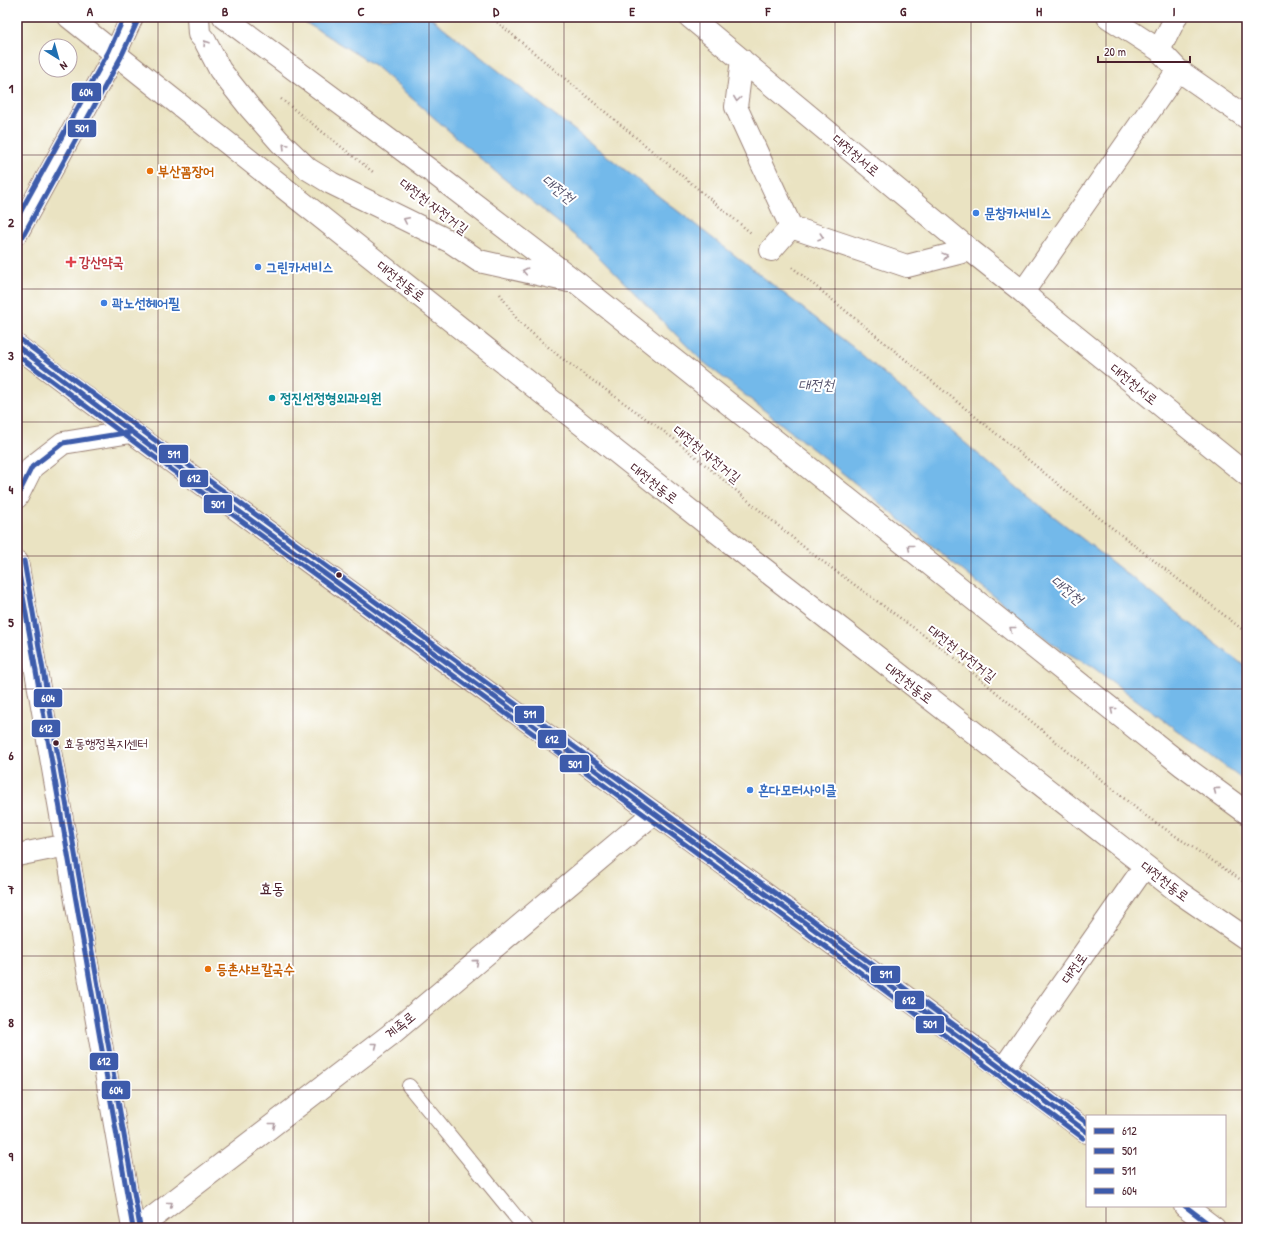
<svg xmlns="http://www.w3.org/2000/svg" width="1264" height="1245" viewBox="0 0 1264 1245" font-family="'Patrick Hand','Poor Story',sans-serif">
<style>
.water{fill:#73b9ea;stroke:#5e6c8a}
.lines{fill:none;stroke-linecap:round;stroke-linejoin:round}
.service-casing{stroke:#9a8176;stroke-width:16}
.minor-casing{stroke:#9a8176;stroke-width:24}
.tertiary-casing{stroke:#9a8176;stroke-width:24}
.secondary-casing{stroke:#9a8176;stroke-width:24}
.primary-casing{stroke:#9a8176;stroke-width:24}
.path{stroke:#9a8176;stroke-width:2.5;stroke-dasharray:1 3;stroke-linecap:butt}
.service{stroke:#fff;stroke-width:14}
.minor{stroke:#fff;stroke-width:22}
.tertiary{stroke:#fff;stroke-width:22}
.secondary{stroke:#fff;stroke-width:22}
.primary{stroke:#fff;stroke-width:22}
.bus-1-casing{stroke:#fff;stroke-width:8}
.bus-2-casing{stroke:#fff;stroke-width:8}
.bus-3-casing{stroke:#fff;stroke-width:8}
.bus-4-casing{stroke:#fff;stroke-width:8}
.bus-1{stroke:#3d5bab;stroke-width:5}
.bus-2{stroke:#3d5bab;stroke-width:5}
.bus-3{stroke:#3d5bab;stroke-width:5}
.bus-4{stroke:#3d5bab;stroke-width:5}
.oneway{stroke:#ae9aa0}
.grid{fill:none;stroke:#4a1f2b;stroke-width:1;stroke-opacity:0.55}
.food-dot{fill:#e8710a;stroke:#fff;stroke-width:1.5}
.shop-dot{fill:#3f7fe0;stroke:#fff;stroke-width:1.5}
.health-dot{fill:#e0444e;stroke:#fff;stroke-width:1.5}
.culture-dot{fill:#0f9aa8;stroke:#fff;stroke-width:1.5}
.bus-dot{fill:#4a1f2b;stroke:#fff;stroke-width:1.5}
.labels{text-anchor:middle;stroke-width:4;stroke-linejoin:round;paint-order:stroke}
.bus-label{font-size:13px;fill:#4a1f2b;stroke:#fff;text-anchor:start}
.street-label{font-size:14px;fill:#4a1f2b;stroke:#fff}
.food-label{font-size:14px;font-weight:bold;fill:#c56008;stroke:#fff;text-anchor:start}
.shop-label{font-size:14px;font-weight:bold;fill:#366cbe;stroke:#fff;text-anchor:start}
.health-label{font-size:14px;font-weight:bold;fill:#be3a42;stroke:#fff;text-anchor:start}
.culture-label{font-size:14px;font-weight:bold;fill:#0d838f;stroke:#fff;text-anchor:start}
.water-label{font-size:15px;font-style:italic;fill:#58556e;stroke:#fff}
.quarter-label{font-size:16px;fill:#4a1f2b;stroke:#fff}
.line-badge{stroke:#fff;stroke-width:1.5}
.badge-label{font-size:11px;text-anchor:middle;font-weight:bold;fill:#fff}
.neatline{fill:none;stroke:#4a1f2b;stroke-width:1.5}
.grid-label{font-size:13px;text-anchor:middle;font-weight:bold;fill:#4a1f2b}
</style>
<rect width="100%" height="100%" fill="#fff"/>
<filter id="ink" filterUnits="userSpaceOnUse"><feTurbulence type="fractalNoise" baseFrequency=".025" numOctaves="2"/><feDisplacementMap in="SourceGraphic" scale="8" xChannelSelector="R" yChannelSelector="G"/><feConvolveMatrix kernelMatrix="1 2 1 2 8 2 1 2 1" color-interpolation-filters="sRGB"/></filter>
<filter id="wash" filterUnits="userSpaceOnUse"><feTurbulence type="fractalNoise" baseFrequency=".012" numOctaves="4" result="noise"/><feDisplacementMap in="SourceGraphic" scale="16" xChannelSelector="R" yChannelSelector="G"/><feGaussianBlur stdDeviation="0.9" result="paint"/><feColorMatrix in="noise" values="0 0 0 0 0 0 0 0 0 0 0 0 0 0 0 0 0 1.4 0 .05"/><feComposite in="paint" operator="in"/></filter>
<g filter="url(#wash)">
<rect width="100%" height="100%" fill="#eae3c2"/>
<path class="water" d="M 294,17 L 430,17 L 625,170 L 854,348 L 1019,489 L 1247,668 L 1247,783 L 1094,668 L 1054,645 L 829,462 L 701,360 L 590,248 L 498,174 L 374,65 L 308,24 Z"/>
</g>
<g filter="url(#ink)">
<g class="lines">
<g class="service-casing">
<path id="service" d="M 409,1086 L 525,1228"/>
</g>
<g class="minor-casing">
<path id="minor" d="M 69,17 L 751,559 L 1180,893 L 1247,939
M 690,17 L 970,250 L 1023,292 L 1038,306 L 1247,475
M 1108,17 L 1159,50 L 1178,70 L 1247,118
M 1159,50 L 1176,17
M 742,60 L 736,107 L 791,227 L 907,266 L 970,250
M 771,250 L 791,227
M 1023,292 L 1178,70
M 17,855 L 67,845
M 1003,1069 L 1145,866
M 139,1228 L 390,1035 L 654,813"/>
</g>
<g class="tertiary-casing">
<path id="tertiary" d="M 17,233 L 115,54 L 132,17"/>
</g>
<g class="secondary-casing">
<path id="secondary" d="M 198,17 L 199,34 L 205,41 L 220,70 L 250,108 L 280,142 L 308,169 L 331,183 L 451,242 L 479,261 L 569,281
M 224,17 L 435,174 L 576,282 L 1183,766 L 1247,813
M 17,562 L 133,1228"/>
</g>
<g class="primary-casing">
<path id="primary" d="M 17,346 C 143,442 271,534 398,627 C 629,795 860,961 1087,1132
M 17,497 L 32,467 L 63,443 L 131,432
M 1185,1206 L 1214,1228"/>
</g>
<path class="path" d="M 491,17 L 751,233
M 281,99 L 373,172
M 792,267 L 1102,520 L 1247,633
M 500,294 L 519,322 L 560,357 L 673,438 L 811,553 L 955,658 L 1143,814 L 1247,884"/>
<use href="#service" class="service"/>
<use href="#minor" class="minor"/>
<use href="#tertiary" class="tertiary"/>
<use href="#secondary" class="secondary"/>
<use href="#primary" class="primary"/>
<g class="bus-1-casing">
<path id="bus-1" d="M 17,346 L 207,488 L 830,941 L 1087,1132
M 17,497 L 32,467 L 63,443 L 131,432
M 17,562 L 133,1228
M 1185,1206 L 1214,1228"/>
</g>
<g class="bus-2-casing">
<path id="bus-2" d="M 23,236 L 121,57 L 138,20
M 17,355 L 203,493 L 826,947 L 1083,1138"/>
</g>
<g class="bus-3-casing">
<path id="bus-3" d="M 21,340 L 211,482 L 834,936 L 1087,1123"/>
</g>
<g class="bus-4-casing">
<path id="bus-4" d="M 17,218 L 109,51 L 124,17
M 24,561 L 140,1227"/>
</g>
<use href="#bus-1" class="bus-1"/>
<use href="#bus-2" class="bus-2"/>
<use href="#bus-3" class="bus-3"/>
<use href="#bus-4" class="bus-4"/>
</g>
<defs><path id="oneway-chevron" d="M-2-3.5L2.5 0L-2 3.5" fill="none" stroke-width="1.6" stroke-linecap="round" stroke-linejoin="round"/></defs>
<g class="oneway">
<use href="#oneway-chevron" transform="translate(206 43) rotate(-122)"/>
<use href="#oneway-chevron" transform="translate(737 99) rotate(98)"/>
<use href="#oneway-chevron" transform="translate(285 146) rotate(-135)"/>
<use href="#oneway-chevron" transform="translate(406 220) rotate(-154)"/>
<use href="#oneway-chevron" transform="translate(821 237) rotate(19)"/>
<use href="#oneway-chevron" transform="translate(945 256) rotate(-15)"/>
<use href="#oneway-chevron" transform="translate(525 271) rotate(-168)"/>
<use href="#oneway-chevron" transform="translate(910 547) rotate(-141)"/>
<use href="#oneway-chevron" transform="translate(1012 629) rotate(-141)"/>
<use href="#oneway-chevron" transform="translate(1113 710) rotate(-141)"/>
<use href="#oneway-chevron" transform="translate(1216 790) rotate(-143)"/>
<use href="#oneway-chevron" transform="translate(476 962) rotate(-40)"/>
<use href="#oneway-chevron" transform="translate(375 1045) rotate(-38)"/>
<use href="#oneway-chevron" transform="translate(273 1125) rotate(-38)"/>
<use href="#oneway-chevron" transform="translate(170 1204) rotate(-38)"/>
</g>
</g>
<path class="grid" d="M 158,17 L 158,1228M 293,17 L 293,1228M 429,17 L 429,1228M 564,17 L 564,1228M 700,17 L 700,1228M 835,17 L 835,1228M 971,17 L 971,1228M 1106,17 L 1106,1116M 17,155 L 1247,155M 17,289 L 1247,289M 17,422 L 1247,422M 17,556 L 1247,556M 17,689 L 1247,689M 17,823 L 1247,823M 17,956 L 1247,956M 17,1090 L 1247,1090M 1106,1206 L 1106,1228"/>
<g class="food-dot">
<circle cx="150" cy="171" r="4"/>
<circle cx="208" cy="969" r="4"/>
</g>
<g class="shop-dot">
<circle cx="976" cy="213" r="4"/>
<circle cx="258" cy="267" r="4"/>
<circle cx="104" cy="303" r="4"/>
<circle cx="750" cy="790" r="4"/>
</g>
<path class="health-dot" d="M69 256h4v4h4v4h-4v4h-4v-4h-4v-4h4z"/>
<circle class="culture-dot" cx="272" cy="398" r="4"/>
<g class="bus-dot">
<circle cx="339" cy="575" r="3.5"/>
<circle cx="56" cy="743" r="3.5"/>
</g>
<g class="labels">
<g class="bus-label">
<text x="64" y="748">효동행정복지센터</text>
</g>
<g class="street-label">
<text transform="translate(856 155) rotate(40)" y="5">대전천서로</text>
<text transform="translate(434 206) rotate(37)" y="5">대전천 자전거길</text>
<text transform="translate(401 281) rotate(38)" y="5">대전천동로</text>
<text transform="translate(1134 384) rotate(39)" y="5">대전천서로</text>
<text transform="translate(707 454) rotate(39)" y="5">대전천 자전거길</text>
<text transform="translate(654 483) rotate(38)" y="5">대전천동로</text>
<text transform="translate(962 653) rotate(38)" y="5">대전천 자전거길</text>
<text transform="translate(909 683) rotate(38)" y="5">대전천동로</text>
<text transform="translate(1165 881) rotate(37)" y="5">대전천동로</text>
<text transform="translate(1074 968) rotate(-55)" y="5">대전로</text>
<text transform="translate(400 1025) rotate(-39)" y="5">계족로</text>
</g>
<g class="food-label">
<text x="158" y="176">부산꼼장어</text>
<text x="216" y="974">등촌샤브칼국수</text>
</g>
<g class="shop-label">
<text x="984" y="218">문창카서비스</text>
<text x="266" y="272">그린카서비스</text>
<text x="112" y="308">곽노선헤어필</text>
<text x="758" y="795">혼다모터사이클</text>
</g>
<g class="health-label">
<text x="79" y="267">강산약국</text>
</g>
<g class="culture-label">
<text x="280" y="403">정진선정형외과의원</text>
</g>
<g class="water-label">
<text transform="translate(558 189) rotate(38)" y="5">대전천</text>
<text x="816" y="390">대전천</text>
<text transform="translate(1067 590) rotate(39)" y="5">대전천</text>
</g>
<g class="quarter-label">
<text x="272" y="894">효동</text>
</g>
</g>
<g class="line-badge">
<rect x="71" y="82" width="31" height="20" rx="4" fill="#3d5bab"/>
<rect x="67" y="119" width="30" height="19" rx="4" fill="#3d5bab"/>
<rect x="158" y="444" width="31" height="20" rx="4" fill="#3d5bab"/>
<rect x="179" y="469" width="30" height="19" rx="4" fill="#3d5bab"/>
<rect x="203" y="494" width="30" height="20" rx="4" fill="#3d5bab"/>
<rect x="33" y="688" width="30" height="20" rx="4" fill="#3d5bab"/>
<rect x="514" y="705" width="31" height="19" rx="4" fill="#3d5bab"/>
<rect x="31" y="719" width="30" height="19" rx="4" fill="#3d5bab"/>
<rect x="537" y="729" width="30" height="20" rx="4" fill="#3d5bab"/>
<rect x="559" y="754" width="31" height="19" rx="4" fill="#3d5bab"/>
<rect x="870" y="965" width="31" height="19" rx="4" fill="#3d5bab"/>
<rect x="894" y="990" width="31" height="20" rx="4" fill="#3d5bab"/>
<rect x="915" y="1015" width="30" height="19" rx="4" fill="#3d5bab"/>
<rect x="89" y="1052" width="30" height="19" rx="4" fill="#3d5bab"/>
<rect x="101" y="1080" width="30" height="20" rx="4" fill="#3d5bab"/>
</g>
<g class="badge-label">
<text x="86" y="96">604</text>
<text x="82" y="132">501</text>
<text x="174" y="458">511</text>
<text x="194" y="482">612</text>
<text x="218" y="508">501</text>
<text x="48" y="702">604</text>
<text x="530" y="718">511</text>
<text x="46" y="732">612</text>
<text x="552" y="743">612</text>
<text x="575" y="768">501</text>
<text x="886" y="978">511</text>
<text x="909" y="1004">612</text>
<text x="930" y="1028">501</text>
<text x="104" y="1065">612</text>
<text x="116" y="1094">604</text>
</g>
<rect width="1264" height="1245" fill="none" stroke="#fff" stroke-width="44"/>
<rect x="1086" y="1115" width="140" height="92" fill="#ffffff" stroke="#b7a5aa"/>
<rect x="1094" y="1128" width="20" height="6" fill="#3d5bab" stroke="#b7a5aa"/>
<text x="1122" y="1135" font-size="12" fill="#4a1f2b">612</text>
<rect x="1094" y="1148" width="20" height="6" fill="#3d5bab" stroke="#b7a5aa"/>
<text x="1122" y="1155" font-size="12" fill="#4a1f2b">501</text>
<rect x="1094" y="1168" width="20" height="6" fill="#3d5bab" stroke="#b7a5aa"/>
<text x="1122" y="1175" font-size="12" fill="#4a1f2b">511</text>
<rect x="1094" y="1188" width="20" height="6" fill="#3d5bab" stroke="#b7a5aa"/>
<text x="1122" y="1195" font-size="12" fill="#4a1f2b">604</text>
<g transform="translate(58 58) rotate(143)"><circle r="19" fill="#ffffff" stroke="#b7a5aa"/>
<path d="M0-3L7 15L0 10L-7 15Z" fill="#1f6fb2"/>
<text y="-6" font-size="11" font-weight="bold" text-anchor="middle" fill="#4a1f2b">N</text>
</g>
<path d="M1098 56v6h92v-6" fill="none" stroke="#4a1f2b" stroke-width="2"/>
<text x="1104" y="56" font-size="12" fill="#4a1f2b" stroke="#ffffff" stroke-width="3" paint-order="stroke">20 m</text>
<rect x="22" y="22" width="1220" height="1201" class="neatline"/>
<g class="grid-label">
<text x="90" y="16">A</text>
<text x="225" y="16">B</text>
<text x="361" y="16">C</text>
<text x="496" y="16">D</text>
<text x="632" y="16">E</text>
<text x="768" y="16">F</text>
<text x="903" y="16">G</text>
<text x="1039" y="16">H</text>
<text x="1174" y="16">I</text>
<text x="11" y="93">1</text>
<text x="11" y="227">2</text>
<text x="11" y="360">3</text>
<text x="11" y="494">4</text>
<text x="11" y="627">5</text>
<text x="11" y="760">6</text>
<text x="11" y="894">7</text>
<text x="11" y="1027">8</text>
<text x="11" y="1161">9</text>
</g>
</svg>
